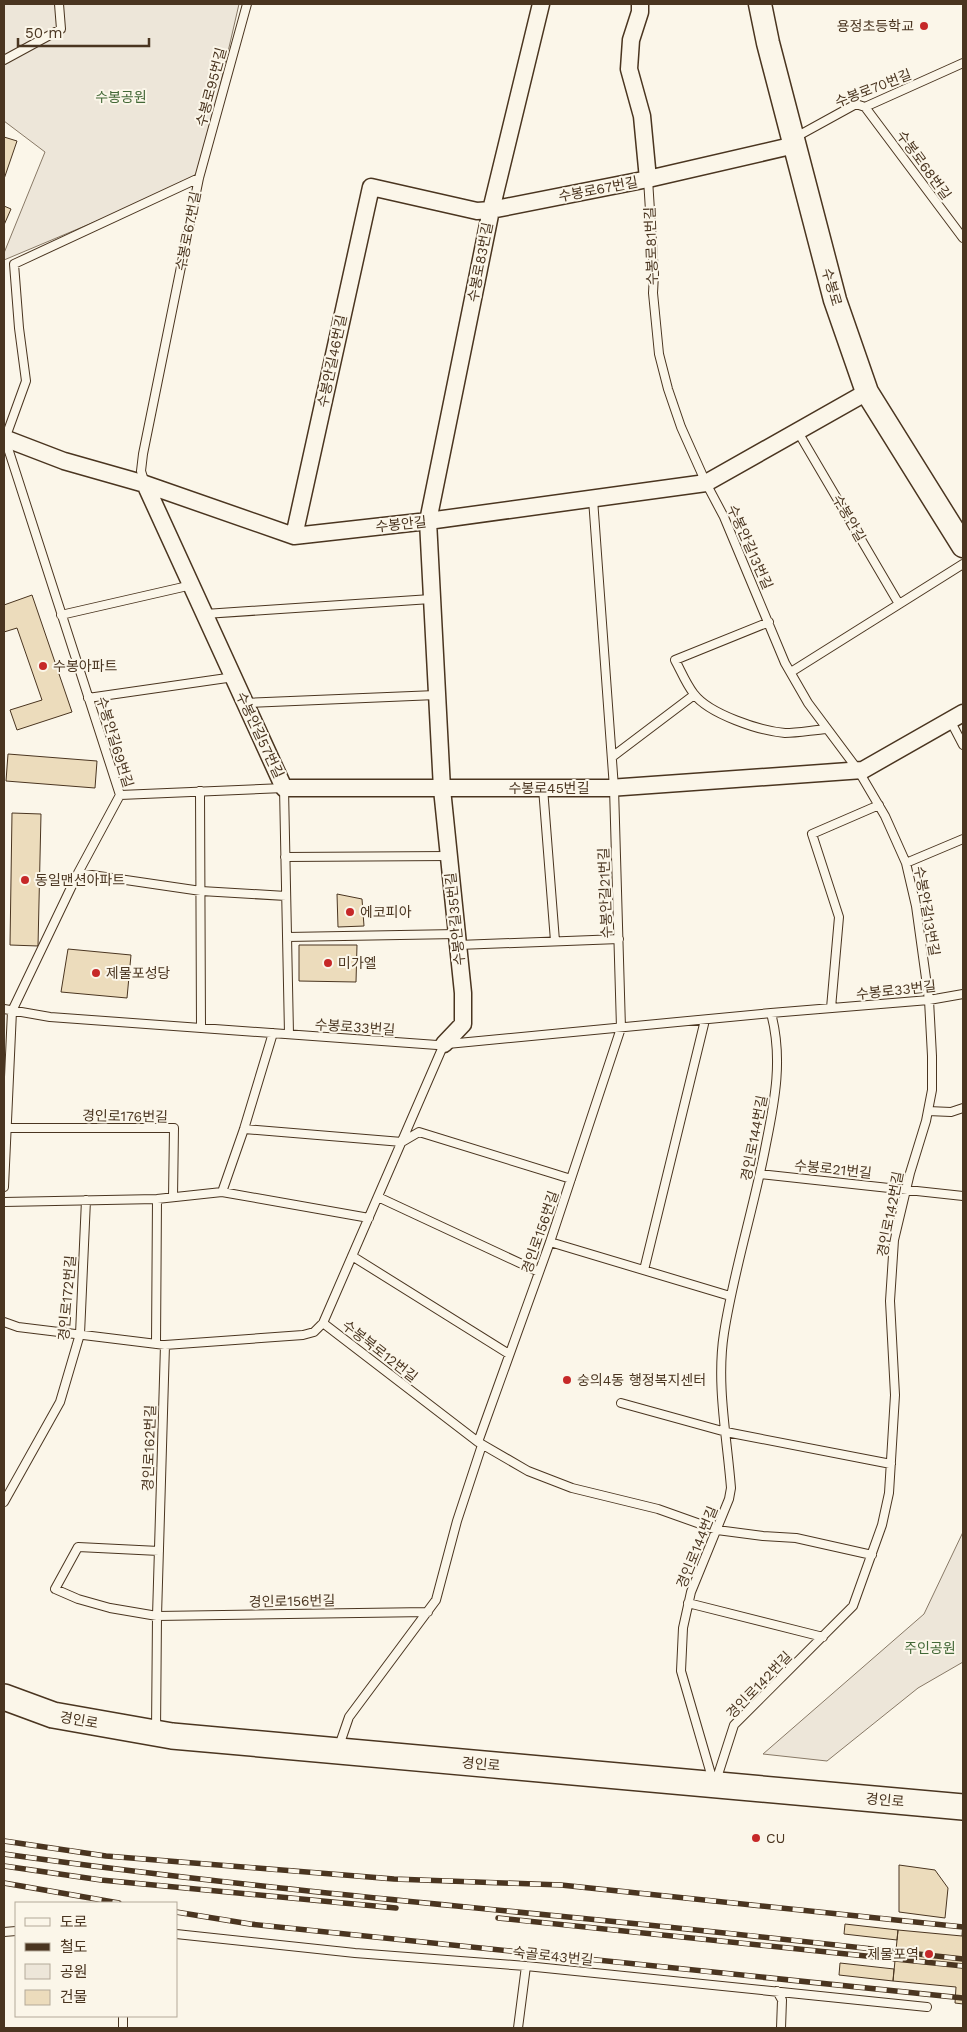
<svg xmlns="http://www.w3.org/2000/svg" width="967" height="2032" viewBox="0 0 967 2032" font-family="'Work Sans','Noto Sans KR',sans-serif">
<style>
.green{fill:#ede6d9;stroke:#887966}
.building{fill:#ecdcbc;stroke:#4a3520}
.lines{fill:none;stroke-linecap:round;stroke-linejoin:round}
.lane-casing{stroke:#4a3520;stroke-width:10}
.street-casing{stroke:#4a3520;stroke-width:19}
.secondary-casing{stroke:#4a3520;stroke-width:25}
.primary-casing{stroke:#4a3520;stroke-width:28}
.lane{stroke:#fbf6e9;stroke-width:8}
.street{stroke:#fbf6e9;stroke-width:16}
.secondary{stroke:#fbf6e9;stroke-width:22}
.primary{stroke:#fbf6e9;stroke-width:25}
.rail-casing{stroke:#4a3520;stroke-width:5.5}
.rail{stroke:#fbf6e9;stroke-width:4;stroke-dasharray:11;stroke-linecap:butt}
.poi-dot{fill:#c62828;stroke:#fbf6e9;stroke-width:2}
.labels{text-anchor:middle;stroke-width:4;stroke-linejoin:round;paint-order:stroke}
.poi-label{font-size:14px;fill:#4a3520;stroke:#fbf6e9;text-anchor:start}
.street-label{font-size:14px;fill:#4a3520;stroke:#fbf6e9}
.park-label{font-size:14px;fill:#436837;stroke:#fbf6e9}
</style>
<rect width="100%" height="100%" fill="#fbf6e9"/>
<path class="green" d="M 4,4 L 239,4 L 199,178 L 4,260 L 4,253 L 45,152 L 4,121 Z
M 963,1532 L 963,1662 L 918,1688 L 827,1761 L 763,1754 L 924,1614 Z"/>
<path class="building" d="M 4,137 L 17,141 L 4,179 Z
M 4,206 L 11,209 L 4,225 Z
M 32,595 L 72,712 L 17,730 L 10,710 L 42,700 L 17,628 L 4,632 L 4,605 Z
M 8,754 L 97,761 L 95,788 L 6,781 Z
M 12,813 L 41,814 L 38,946 L 10,945 Z
M 337,894 L 362,899 L 364,926 L 338,927 Z
M 299,945 L 357,945 L 356,982 L 299,981 Z
M 68,949 L 131,955 L 127,998 L 61,992 Z
M 899,1865 L 935,1870 L 948,1888 L 945,1918 L 899,1912 Z
M 963,1921 L 963,2004 L 955,2003 L 956,1987 L 893,1981 L 898,1930 L 962,1936 Z
M 845,1924 L 898,1930 L 897,1940 L 844,1934 Z
M 840,1963 L 894,1969 L 893,1981 L 839,1975 Z"/>
<g class="lines">
<g class="lane-casing">
<path id="lane" d="M 4,60 L 61,29 L 59,4
M 865,107 L 963,238
M 796,137 L 856,104 L 865,107 L 963,63
M 648,179 L 654,274 L 653,293 L 659,354 L 668,389 L 681,427 L 706,483 L 724,517 L 785,663 L 808,703 L 858,770 L 885,816 L 906,863 L 916,906 L 929,1000 L 932,1056 L 932,1090 L 926,1121 L 910,1173 L 894,1240 L 890,1301 L 895,1395 L 889,1493 L 882,1525 L 853,1606 L 734,1725 L 716,1781
M 798,432 L 899,604
M 145,484 L 141,471 L 143,454 L 199,178 L 247,4
M 205,614 L 431,599
M 61,615 L 192,585
M 769,622 L 675,660 C 681,671 686,684 694,694 C 709,714 760,731 785,733 C 798,733 813,730 827,729
M 791,672 L 963,564
M 88,698 L 234,677
M 245,703 L 436,695
M 950,720 L 963,745
M 612,757 L 694,695
M 543,788 L 555,941
M 200,791 L 201,1028
M 120,795 L 284,788 L 289,1034
M 285,857 L 449,856
M 906,863 L 963,839
M 78,873 L 201,891 L 286,896
M 287,937 L 457,934
M 458,945 L 619,939
M 831,1008 L 839,917 L 812,834 L 879,805
M 4,1009 L 50,1017 L 437,1045 L 771,1013 L 929,1000 L 963,994
M 928,1111 L 951,1112 L 963,1108
M 8,1128 L 174,1128 L 173,1197
M 244,1129 L 402,1142 L 419,1132 L 571,1179
M 760,1174 L 963,1196
M 4,1187 L 12,1011 L 78,873 L 120,795 L 5,439 L 26,381 L 19,328 L 14,264 L 199,178
M 222,1192 L 244,1129 L 273,1033
M 378,1197 L 539,1272
M 4,1202 L 157,1199 L 222,1192 L 369,1218
M 550,1242 L 730,1296
M 352,1256 L 509,1354
M 644,1270 L 705,1020
M 4,1322 L 18,1327 L 165,1345 L 303,1335 L 314,1332 L 323,1323 L 444,1044
M 323,1323 L 478,1442 L 528,1471 L 572,1488 L 658,1509 L 717,1530 L 763,1536 L 796,1538 L 872,1555
M 156,1344 L 157,1199
M 621,1403 L 726,1432 L 891,1464
M 478,1442 L 550,1242 L 621,1028 L 614,788 L 593,499
M 4,1502 L 60,1402 L 80,1334 L 86,1200
M 159,1551 L 78,1547 L 55,1589 L 78,1599 L 110,1608 L 157,1616 L 428,1612
M 688,1603 L 823,1637
M 156,1731 L 157,1616 L 165,1345
M 339,1746 L 349,1717 L 436,1600 L 457,1521 L 482,1445
M 713,1781 L 681,1671 L 683,1628 L 691,1592 L 729,1499 L 731,1488 C 727,1437 716,1384 724,1333 C 734,1269 754,1208 766,1144 C 775,1100 783,1058 771,1013
M 4,1932 L 16,1931
M 176,1934 L 355,1953 L 526,1966 L 927,2007
M 777,1991 L 782,2000 L 781,2028
M 123,2016 L 123,2028
M 518,2028 L 526,1966"/>
</g>
<g class="street-casing">
<path id="street" d="M 640,4 L 640,12 L 631,40 L 629,69 L 642,116 L 648,179
M 4,438 L 64,461 L 145,484 L 294,536 L 428,521 L 706,483 L 867,392
M 145,484 L 284,788 L 609,788 L 863,770 L 963,713
M 294,536 L 371,187 L 477,211 L 491,210 L 648,179 L 795,145
M 444,1044 L 463,1024 L 463,993 L 442,789 L 428,521 L 491,210 L 541,4"/>
</g>
<g class="secondary-casing">
<path id="secondary" d="M 760,4 L 768,43 L 835,300 L 867,392 L 963,546"/>
</g>
<g class="primary-casing">
<path id="primary" d="M 4,1697 L 53,1715 L 172,1736 L 963,1807"/>
</g>
<use href="#lane" class="lane"/>
<use href="#street" class="street"/>
<use href="#secondary" class="secondary"/>
<use href="#primary" class="primary"/>
<g class="rail-casing">
<path id="rail" d="M 4,1841 L 106,1856 L 394,1879 L 561,1885 L 963,1927
M 4,1854 C 188,1880 373,1898 558,1916 C 693,1929 828,1944 963,1959
M 4,1866 L 101,1880 L 396,1908
M 4,1883 L 119,1903
M 176,1912 L 250,1924 L 963,1998
M 498,1918 L 963,1966"/>
</g>
<use href="#rail" class="rail"/>
</g>
<g class="poi-dot">
<circle cx="924" cy="26" r="5"/>
<circle cx="43" cy="666" r="5"/>
<circle cx="25" cy="880" r="5"/>
<circle cx="350" cy="912" r="5"/>
<circle cx="328" cy="963" r="5"/>
<circle cx="96" cy="973" r="5"/>
<circle cx="567" cy="1380" r="5"/>
<circle cx="756" cy="1838" r="5"/>
<circle cx="929" cy="1954" r="5"/>
</g>
<g class="labels">
<g class="poi-label">
<text x="914" y="31" text-anchor="end">용정초등학교</text>
<text x="53" y="671">수봉아파트</text>
<text x="35" y="885">동일맨션아파트</text>
<text x="360" y="917">에코피아</text>
<text x="338" y="968">미가엘</text>
<text x="106" y="978">제물포성당</text>
<text x="577" y="1385">숭의4동 행정복지센터</text>
<text x="766" y="1843">CU</text>
<text x="919" y="1959" text-anchor="end">제물포역</text>
</g>
<g class="street-label">
<text transform="translate(211 87) rotate(-75)" y="5">수봉로95번길</text>
<text transform="translate(873 88) rotate(-21)" y="5">수봉로70번길</text>
<text transform="translate(924 165) rotate(54)" y="5">수봉로68번길</text>
<text transform="translate(598 189) rotate(-11)" y="5">수봉로67번길</text>
<text transform="translate(188 231) rotate(-79)" y="5">수봉로67번길</text>
<text transform="translate(651 246) rotate(-92)" y="5">수봉로81번길</text>
<text transform="translate(480 262) rotate(-79)" y="5">수봉로83번길</text>
<text transform="translate(832 287) rotate(74)" y="5">수봉로</text>
<text transform="translate(332 361) rotate(-78)" y="5">수봉안길46번길</text>
<text transform="translate(849 518) rotate(60)" y="5">수봉안길</text>
<text transform="translate(401 524) rotate(-6)" y="5">수봉안길</text>
<text transform="translate(750 547) rotate(66)" y="5">수봉안길13번길</text>
<text transform="translate(260 735) rotate(65)" y="5">수봉안길57번길</text>
<text transform="translate(115 742) rotate(73)" y="5">수봉안길69번길</text>
<text x="549" y="793">수봉로45번길</text>
<text transform="translate(605 893) rotate(-92)" y="5">수봉안길21번길</text>
<text transform="translate(927 911) rotate(80)" y="5">수봉안길13번길</text>
<text transform="translate(455 919) rotate(-96)" y="5">수봉안길35번길</text>
<text transform="translate(896 990) rotate(-6)" y="5">수봉로33번길</text>
<text transform="translate(355 1027) rotate(4)" y="5">수봉로33번길</text>
<text transform="translate(125 1116) rotate(1)" y="5">경인로176번길</text>
<text transform="translate(754 1138) rotate(-79)" y="5">경인로144번길</text>
<text transform="translate(833 1169) rotate(6)" y="5">수봉로21번길</text>
<text transform="translate(890 1214) rotate(-79)" y="5">경인로142번길</text>
<text transform="translate(540 1232) rotate(-71)" y="5">경인로156번길</text>
<text transform="translate(67 1298) rotate(-85)" y="5">경인로172번길</text>
<text transform="translate(380 1351) rotate(38)" y="5">수봉북로12번길</text>
<text transform="translate(149 1448) rotate(-88)" y="5">경인로162번길</text>
<text transform="translate(697 1547) rotate(-68)" y="5">경인로144번길</text>
<text transform="translate(292 1601) rotate(-1)" y="5">경인로156번길</text>
<text transform="translate(759 1685) rotate(-46)" y="5">경인로142번길</text>
<text transform="translate(79 1720) rotate(10)" y="5">경인로</text>
<text transform="translate(481 1764) rotate(5)" y="5">경인로</text>
<text transform="translate(885 1800) rotate(5)" y="5">경인로</text>
<text transform="translate(553 1956) rotate(6)" y="5">숙골로43번길</text>
</g>
<g class="park-label">
<text x="121" y="102">수봉공원</text>
<text x="930" y="1653">주인공원</text>
</g>
</g>
<rect width="967" height="2032" fill="none" stroke="#4a3520" stroke-width="10"/>
<rect x="15" y="1902" width="162" height="115" fill="#fbf6e9" stroke="#b4a999"/>
<rect x="25" y="1918" width="25" height="8" fill="#fbf6e9" stroke="#b4a999"/>
<text x="60" y="1927" font-size="15" fill="#4a3520">도로</text>
<rect x="25" y="1943" width="25" height="8" fill="#4a3520" stroke="#b4a999"/>
<text x="60" y="1952" font-size="15" fill="#4a3520">철도</text>
<rect x="25" y="1964" width="25" height="15" fill="#ede6d9" stroke="#b4a999"/>
<text x="60" y="1977" font-size="15" fill="#4a3520">공원</text>
<rect x="25" y="1990" width="25" height="15" fill="#ecdcbc" stroke="#b4a999"/>
<text x="60" y="2002" font-size="15" fill="#4a3520">건물</text>
<path d="M18 38v8h131v-8" fill="none" stroke="#4a3520" stroke-width="2.5"/>
<text x="25" y="38" font-size="15" fill="#4a3520" stroke="#fbf6e9" stroke-width="4" paint-order="stroke">50 m</text>
</svg>
